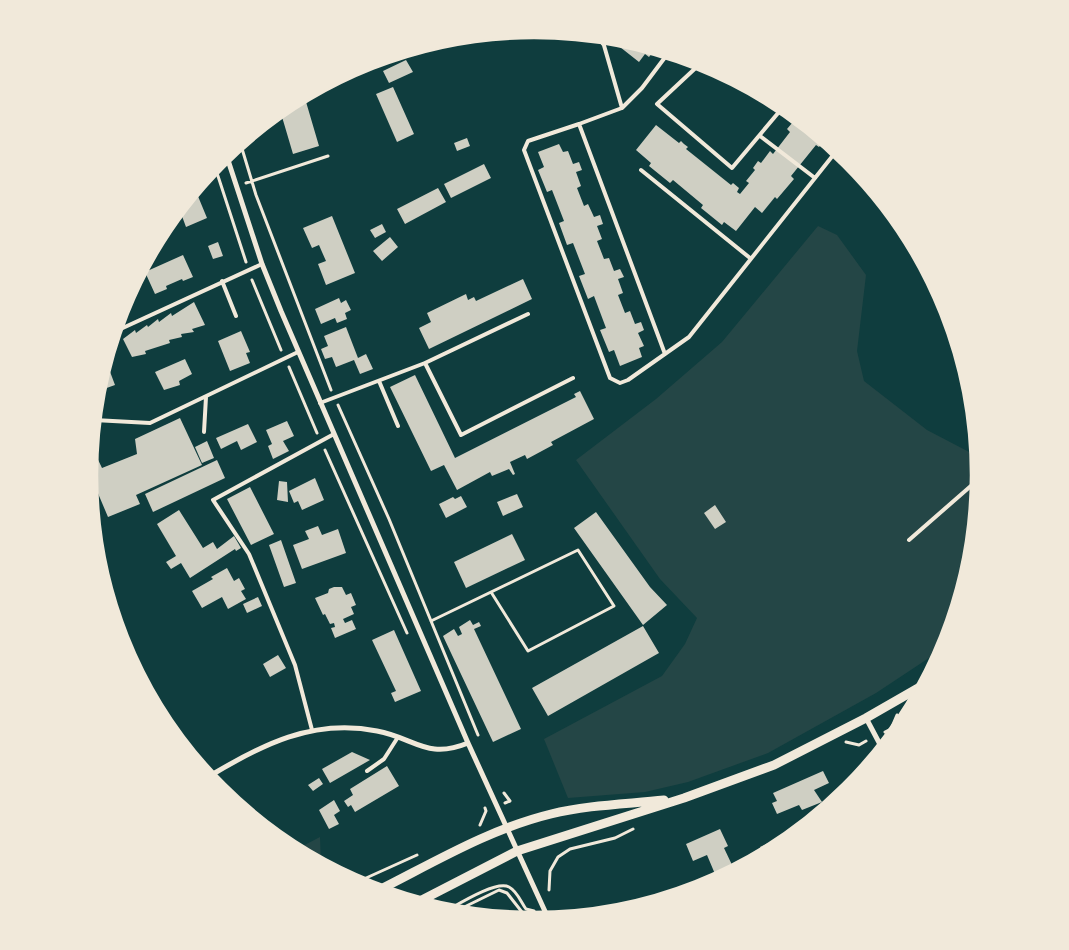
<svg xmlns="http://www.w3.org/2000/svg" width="1069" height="950" viewBox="0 0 1069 950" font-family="'Work Sans',sans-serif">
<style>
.green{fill:#244646}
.building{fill:#cfcfc3}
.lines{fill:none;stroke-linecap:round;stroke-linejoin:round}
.path{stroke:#f1e9da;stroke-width:3}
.service{stroke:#f1e9da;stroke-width:4}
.minor{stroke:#f1e9da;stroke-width:5}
.tertiary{stroke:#f1e9da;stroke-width:9}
.rim{fill:none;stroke:#f1e9da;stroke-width:2.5}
</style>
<rect width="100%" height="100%" fill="#0f3d3e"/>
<path class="green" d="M 818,226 L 837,235 L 866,275 L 857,351 L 864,381 L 927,430 L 973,454 L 979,453 L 981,475 L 972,562 L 947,646 L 876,693 L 768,753 L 688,782 L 645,792 L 568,798 L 544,739 L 662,676 L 685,644 L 697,618 L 660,579 L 576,460 L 656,399 L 722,342 Z
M 320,837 L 321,865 L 295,850 Z"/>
<path class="building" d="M 627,39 L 656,48 L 649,57 L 645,54 L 639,62 L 620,47 Z
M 406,60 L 413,72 L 389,83 L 383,71 Z
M 393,87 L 414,134 L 397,142 L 376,94 Z
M 304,95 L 319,146 L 293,154 L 280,110 Z
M 798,116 L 826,139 L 819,147 L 816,145 L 791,176 L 794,179 L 777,199 L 775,197 L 762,213 L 755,207 L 736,231 L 724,222 L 722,225 L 706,212 L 701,208 L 703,205 L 673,180 L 670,183 L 649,166 L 651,163 L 636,150 L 656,125 L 679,143 L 681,141 L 684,144 L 688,147 L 686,149 L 731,185 L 733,183 L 739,188 L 737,192 L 740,194 L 749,183 L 746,181 L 755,170 L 753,168 L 758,161 L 761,163 L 770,151 L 773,154 L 790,132 L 787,129 Z
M 467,138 L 470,146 L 457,151 L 454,143 Z
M 559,144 L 563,152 L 568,151 L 573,164 L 579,162 L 582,170 L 576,172 L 581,186 L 577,188 L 584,206 L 588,204 L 594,217 L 600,215 L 603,224 L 597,226 L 602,239 L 597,241 L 604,259 L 609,258 L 614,271 L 620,269 L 624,277 L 618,279 L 623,293 L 618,295 L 625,313 L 630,311 L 635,324 L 641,322 L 644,330 L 638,333 L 644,346 L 639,348 L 642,357 L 620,366 L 614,350 L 609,352 L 600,330 L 606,328 L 594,296 L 588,299 L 579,276 L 585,274 L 573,243 L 567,245 L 559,223 L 564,221 L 552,190 L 547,192 L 538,170 L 544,167 L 538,152 Z
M 484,164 L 491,178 L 451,198 L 444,184 Z
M 438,188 L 446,202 L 405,224 L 397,209 Z
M 195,189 L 207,218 L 186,227 L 179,208 Z
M 332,216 L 355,273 L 326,285 L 318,264 L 326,261 L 322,252 L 319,245 L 312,248 L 303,228 Z
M 382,224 L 386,232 L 375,238 L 370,230 Z
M 390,237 L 398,247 L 382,261 L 373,251 Z
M 218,242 L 223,256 L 213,259 L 208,246 Z
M 183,255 L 193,277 L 183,281 L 182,279 L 166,286 L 167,289 L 155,294 L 145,272 Z
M 523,279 L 532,299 L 429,349 L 419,328 L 431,322 L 427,313 L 466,294 L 468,300 L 474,297 L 476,301 Z
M 339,298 L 341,303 L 346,300 L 351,310 L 345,313 L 347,319 L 337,323 L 335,318 L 321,324 L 315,309 Z
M 194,302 L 205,325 L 192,329 L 194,332 L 181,334 L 182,337 L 169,340 L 170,343 L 145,351 L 146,354 L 132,357 L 123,339 L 135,330 L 136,333 L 147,325 L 148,327 L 158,319 L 159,322 L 171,313 L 172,316 Z
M 346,327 L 358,358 L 366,354 L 373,369 L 360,374 L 354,360 L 336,367 L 332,357 L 325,359 L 321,349 L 328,346 L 324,336 Z
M 241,331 L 250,352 L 246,353 L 250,363 L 230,371 L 218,341 Z
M 185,359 L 192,374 L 179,381 L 180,385 L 164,390 L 155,372 Z
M 109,369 L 115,385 L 101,390 L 104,397 L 96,400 L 102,371 Z
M 415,375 L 455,458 L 576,397 L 574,394 L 580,391 L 594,419 L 551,442 L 553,445 L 527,459 L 525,455 L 510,462 L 515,474 L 513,475 L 509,469 L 492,476 L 490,472 L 457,490 L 444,465 L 431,471 L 390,387 Z
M 180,418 L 202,465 L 136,495 L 140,504 L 108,517 L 89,472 L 91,445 L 102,468 L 137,454 L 135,439 Z
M 287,421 L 294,436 L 283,441 L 289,451 L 273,459 L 268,446 L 272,444 L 266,430 Z
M 248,424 L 257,442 L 241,450 L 237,441 L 221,449 L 216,438 Z
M 207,441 L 214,458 L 202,463 L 195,447 Z
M 217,460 L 225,478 L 153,512 L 145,494 Z
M 315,478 L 324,500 L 302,510 L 298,501 L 294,503 L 289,491 Z
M 279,481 L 287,482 L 288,502 L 277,500 Z
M 250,487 L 274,534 L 251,545 L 227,499 Z
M 517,494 L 523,507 L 503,516 L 497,502 Z
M 461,496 L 467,507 L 446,518 L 439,504 L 453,497 L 455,499 Z
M 715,505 L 726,522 L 715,529 L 704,513 Z
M 179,510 L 203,548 L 213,542 L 217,549 L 234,536 L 241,548 L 236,551 L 235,549 L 190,578 L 181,563 L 171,569 L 166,562 L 176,556 L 157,524 Z
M 596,512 L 650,587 L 667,605 L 643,625 L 574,528 Z
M 318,526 L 322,535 L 338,529 L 346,553 L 302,569 L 293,545 L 309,539 L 305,531 Z
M 512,534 L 525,560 L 466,588 L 454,562 Z
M 281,540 L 296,583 L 284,587 L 269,545 Z
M 227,568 L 234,581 L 239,578 L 245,589 L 241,591 L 246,599 L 228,609 L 222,597 L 202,608 L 192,591 L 213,579 L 211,577 Z
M 334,587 L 342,587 L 346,595 L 351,593 L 356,605 L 351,607 L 354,614 L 343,619 L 345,623 L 352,620 L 356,629 L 335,638 L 331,628 L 335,627 L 334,623 L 330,624 L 325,614 L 323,615 L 315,598 L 328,593 L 329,589 Z
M 258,597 L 262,606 L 247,613 L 243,604 Z
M 470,620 L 473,625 L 479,622 L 481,626 L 474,629 L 521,729 L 493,742 L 443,636 L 454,629 L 458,636 L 462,634 L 459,627 Z
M 643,626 L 659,653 L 548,716 L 532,688 Z
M 394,630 L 421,691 L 395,702 L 391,693 L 396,691 L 372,640 Z
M 278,655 L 286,668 L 270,677 L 263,664 Z
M 352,752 L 370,760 L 330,783 L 322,769 Z
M 387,766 L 399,786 L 355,812 L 351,805 L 348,807 L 344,801 L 353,795 L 350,789 Z
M 823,771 L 829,783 L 814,790 L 822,802 L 802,810 L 799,805 L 777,814 L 772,803 L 777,801 L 773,793 Z
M 319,778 L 323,784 L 313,791 L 308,785 Z
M 334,800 L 340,811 L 334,815 L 339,824 L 329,829 L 319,810 Z
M 720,829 L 728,846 L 724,848 L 733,867 L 715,874 L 707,855 L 693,861 L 686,844 Z
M 768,843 L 772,852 L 765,856 L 760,847 Z"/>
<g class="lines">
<path class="path" d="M 240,142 L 256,195 L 331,390
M 217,173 L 246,262
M 246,183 L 328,156
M 252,280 L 281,350
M 289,367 L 317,433
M 338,405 L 389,519 L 478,735
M 325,450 L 407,633
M 431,621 L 578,550 L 614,606 L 528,651 L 491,592
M 885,732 L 891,729 L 897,715
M 846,742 L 859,745 L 866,741
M 504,793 L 510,801 L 505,803
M 480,825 L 486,811 L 485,808
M 355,883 L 417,855
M 549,890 L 550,871 L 558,857 L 570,849 L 615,838 L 633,829
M 444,912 C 457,905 496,880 509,887 C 517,891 521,902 526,909 L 534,911
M 452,913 L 499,890 L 507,893 L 529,921"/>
<path class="service" d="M 601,35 L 622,108 L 642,88 L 669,52
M 603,44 L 609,36
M 702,62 L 657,104 L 732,168 L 784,106
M 622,108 L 579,124 L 665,354
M 579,124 L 528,141 L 524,150 L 610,378 L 620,383 L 628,380 L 689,337 L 838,149
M 760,136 L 815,178
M 216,163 L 227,159
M 641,170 L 750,258
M 918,257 L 920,255
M 222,281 L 236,316
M 114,332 L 262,264
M 112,338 L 114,347
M 425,363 L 461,435 L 573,378
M 379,381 L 398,426
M 320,403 L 425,363 L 528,314
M 94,420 L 150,423 L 298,352
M 204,432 L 206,397
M 909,540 L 980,478
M 312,730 L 295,665 L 249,554 L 213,500 L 334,434
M 367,771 L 384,759 L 398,737"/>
<path class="minor" d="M 226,154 L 262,264 L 281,311 L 468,743 L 549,920
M 866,718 L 883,750
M 208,777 C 261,745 313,718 377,731 C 415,738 427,760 468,743"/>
<path class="tertiary" d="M 377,891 C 433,863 489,829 551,814 C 587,805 627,804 664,800
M 416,903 L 517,851 L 684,798 L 774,765 L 866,718 L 927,683"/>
</g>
<path d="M0 0H1069V950H0ZM97 475a437 437 0 1 1 874 0a437 437 0 1 1-874 0Z" fill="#f1e9da" fill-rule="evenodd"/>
<path class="rim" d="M97 475a437 437 0 1 1 874 0a437 437 0 1 1-874 0Z"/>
</svg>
